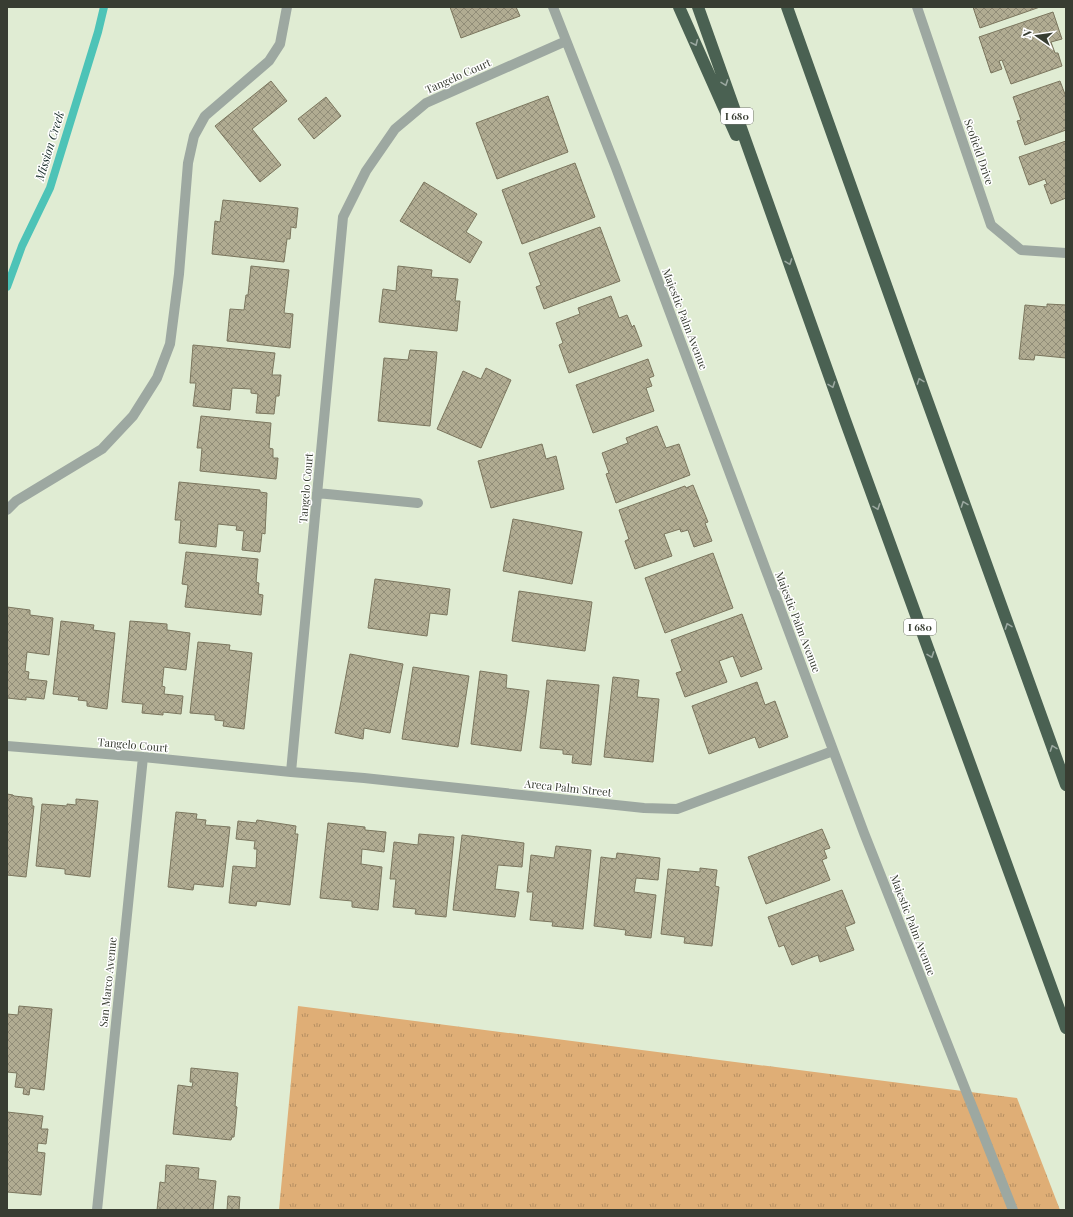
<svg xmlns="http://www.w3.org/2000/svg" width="1073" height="1217" viewBox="0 0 1073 1217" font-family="'Playfair Display',serif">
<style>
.grass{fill:url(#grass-tufts)}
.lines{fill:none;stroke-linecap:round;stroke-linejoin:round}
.stream{stroke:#4dc3b7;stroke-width:8}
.building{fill:url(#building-cross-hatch);stroke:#7b765e}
.lane{stroke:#9da8a1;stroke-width:10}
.street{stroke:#9da8a1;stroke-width:10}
.highway{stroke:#4a6152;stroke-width:12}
.oneway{stroke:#9ba8a0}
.labels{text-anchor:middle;stroke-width:3;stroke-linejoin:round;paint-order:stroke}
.shield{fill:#fff;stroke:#747770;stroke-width:1}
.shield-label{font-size:10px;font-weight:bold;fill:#383d32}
.street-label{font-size:11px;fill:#383d32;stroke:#fff}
.water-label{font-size:12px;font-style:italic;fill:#1a2f2c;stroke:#fff}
</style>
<defs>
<pattern id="grass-tufts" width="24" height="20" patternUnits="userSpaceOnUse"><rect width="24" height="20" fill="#dfae76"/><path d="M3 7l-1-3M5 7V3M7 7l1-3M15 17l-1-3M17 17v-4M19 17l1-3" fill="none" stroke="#b68f61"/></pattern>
<pattern id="building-cross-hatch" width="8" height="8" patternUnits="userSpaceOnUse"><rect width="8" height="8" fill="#b1ac92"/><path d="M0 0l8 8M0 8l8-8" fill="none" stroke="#918d78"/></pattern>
</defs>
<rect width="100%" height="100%" fill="#e0ecd3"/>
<path class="grass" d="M 298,1006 L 1017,1098 L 1060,1210 L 279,1210 Z"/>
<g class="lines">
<path class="stream" d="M 7,287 L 22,246 L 50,188 L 98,32 L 104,7"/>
</g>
<path class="building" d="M 450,7 L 516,7 L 520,16 L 461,38 Z
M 973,7 L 1040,7 L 980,28 Z
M 1053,12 L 1062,39 L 1051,42 L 1055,53 L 1058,53 L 1062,66 L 1011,84 L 1002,60 L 999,61 L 1002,69 L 991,73 L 979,37 Z
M 271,81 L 287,101 L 252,129 L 281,165 L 260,182 L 215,126 Z
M 1060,81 L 1066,97 L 1066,130 L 1025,145 L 1017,121 L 1021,120 L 1013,97 Z
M 548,96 L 568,152 L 497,179 L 476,123 Z
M 326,97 L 341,116 L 314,139 L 298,119 Z
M 1066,141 L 1066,198 L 1051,204 L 1044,185 L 1047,184 L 1045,179 L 1029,185 L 1019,157 Z
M 575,163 L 595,217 L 522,244 L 502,190 Z
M 424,182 L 477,214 L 466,232 L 482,242 L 470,263 L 400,221 Z
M 223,200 L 298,208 L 296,228 L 291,227 L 290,239 L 287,239 L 284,262 L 212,254 L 215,221 L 220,222 Z
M 600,227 L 620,281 L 544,309 L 536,287 L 541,285 L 529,253 Z
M 251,266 L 289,270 L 284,313 L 293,314 L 290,348 L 227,341 L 230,309 L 244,310 L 246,295 L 248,295 Z
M 398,266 L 432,270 L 431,277 L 458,279 L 455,301 L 460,301 L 457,331 L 379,322 L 383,289 L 396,291 Z
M 611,296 L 619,318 L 627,315 L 632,327 L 634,325 L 642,346 L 569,373 L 559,345 L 563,343 L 556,323 L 580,314 L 578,308 Z
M 1047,304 L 1066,305 L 1066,358 L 1035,355 L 1034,360 L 1019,359 L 1025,305 L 1047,307 Z
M 193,345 L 275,353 L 272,375 L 281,375 L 279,396 L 276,396 L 274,414 L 256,413 L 258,394 L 251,393 L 251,389 L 232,388 L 230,410 L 193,406 L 196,383 L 190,383 Z
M 410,350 L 437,352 L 430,426 L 378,421 L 384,358 L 408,360 Z
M 648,359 L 654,376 L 649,378 L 652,386 L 646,388 L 654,411 L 593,433 L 576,385 Z
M 486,368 L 511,380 L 481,448 L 437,429 L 463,371 L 481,379 Z
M 201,416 L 271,423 L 269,448 L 273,449 L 273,458 L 278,458 L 276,479 L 200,471 L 202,448 L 197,448 Z
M 657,426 L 666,448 L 679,444 L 690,475 L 616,503 L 606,474 L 609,473 L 602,453 L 628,443 L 626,438 Z
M 542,444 L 546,459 L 556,456 L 564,489 L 491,508 L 478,461 Z
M 179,482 L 260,490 L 260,492 L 267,493 L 265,534 L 262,533 L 260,552 L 242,550 L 244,531 L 236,530 L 237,526 L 218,524 L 216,547 L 179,543 L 181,520 L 175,520 Z
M 693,485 L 708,522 L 705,523 L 712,541 L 694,547 L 688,530 L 681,532 L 680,529 L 664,534 L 672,556 L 635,569 L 625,541 L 629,539 L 619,510 L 685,486 L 686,488 Z
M 513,519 L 582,532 L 572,584 L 503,571 Z
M 186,552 L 258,559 L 256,582 L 259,583 L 258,594 L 263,595 L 261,615 L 185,607 L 188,585 L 182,584 Z
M 713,553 L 733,608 L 665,633 L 645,578 Z
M 375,579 L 450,589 L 447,615 L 430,613 L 427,636 L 368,628 Z
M 519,591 L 592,602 L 585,651 L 512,641 Z
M 7,607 L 30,610 L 30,615 L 53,618 L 49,655 L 27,652 L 25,671 L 29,672 L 28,679 L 47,681 L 44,699 L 26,697 L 26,700 L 7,698 Z
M 742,614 L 762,669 L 741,677 L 733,656 L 719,661 L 727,682 L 685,697 L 676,673 L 682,671 L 671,640 Z
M 61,621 L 94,625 L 93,630 L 115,633 L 107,709 L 87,706 L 87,701 L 78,700 L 79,697 L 53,694 Z
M 130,621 L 167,624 L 167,630 L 190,633 L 186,670 L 164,667 L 162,686 L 165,687 L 164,694 L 183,696 L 181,714 L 163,712 L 163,715 L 142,713 L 143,704 L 122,702 Z
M 198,642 L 230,645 L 229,650 L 252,653 L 244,729 L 223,726 L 224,721 L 215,720 L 215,715 L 190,713 Z
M 350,654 L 403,664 L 390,733 L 364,728 L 363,739 L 335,733 Z
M 413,667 L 469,676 L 458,747 L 402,739 Z
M 480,671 L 507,675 L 506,688 L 529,691 L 521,751 L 471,744 Z
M 613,677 L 639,680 L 637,697 L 659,699 L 653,762 L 604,757 Z
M 547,680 L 599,685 L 591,765 L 572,763 L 573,755 L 563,754 L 563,750 L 540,748 Z
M 757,682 L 765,705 L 775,701 L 788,737 L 759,748 L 755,737 L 709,754 L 692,706 Z
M 7,794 L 13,795 L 14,796 L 32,798 L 32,806 L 34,806 L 26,877 L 7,875 Z
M 76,799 L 98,801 L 90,877 L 65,874 L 65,869 L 36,866 L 42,804 L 67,806 L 67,804 L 76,805 Z
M 176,812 L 197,814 L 196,819 L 206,820 L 205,825 L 230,827 L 223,887 L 194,884 L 193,890 L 168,887 Z
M 257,820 L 296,826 L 295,834 L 298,834 L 290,905 L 257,901 L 256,906 L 229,903 L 233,866 L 256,868 L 257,849 L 254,849 L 255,841 L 236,839 L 238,821 L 256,823 Z
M 328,823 L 365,827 L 365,830 L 386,832 L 384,852 L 362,849 L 361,864 L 382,867 L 378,910 L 352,907 L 352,901 L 320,898 Z
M 822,829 L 830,848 L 824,850 L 827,858 L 822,860 L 830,880 L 766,904 L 748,857 Z
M 419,834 L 454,837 L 446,917 L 415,914 L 416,909 L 393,907 L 396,879 L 390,879 L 394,842 L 418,845 Z
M 462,835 L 524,843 L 522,867 L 498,865 L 495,889 L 519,892 L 515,917 L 453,910 Z
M 556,846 L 591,850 L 583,929 L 552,926 L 553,922 L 530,920 L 533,892 L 527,892 L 531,855 L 554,858 Z
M 617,853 L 660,858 L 658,880 L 636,878 L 634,892 L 656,895 L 651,938 L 625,935 L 626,930 L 594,926 L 601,857 L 616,859 Z
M 700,868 L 717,870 L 715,886 L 719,887 L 712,946 L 684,943 L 685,937 L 661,934 L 668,869 L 700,872 Z
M 842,890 L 855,923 L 845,927 L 854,950 L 820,962 L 818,955 L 792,965 L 784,945 L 779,947 L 768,917 Z
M 19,1006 L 52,1009 L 44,1090 L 30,1088 L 29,1095 L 23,1094 L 24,1088 L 15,1087 L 17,1073 L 7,1072 L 7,1014 L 18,1015 Z
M 191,1068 L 238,1073 L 235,1106 L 237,1107 L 234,1137 L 232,1137 L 231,1140 L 173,1134 L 178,1085 L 192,1087 L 193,1082 L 190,1082 Z
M 7,1112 L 43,1116 L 41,1129 L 48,1129 L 46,1144 L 38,1143 L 37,1152 L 45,1153 L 41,1195 L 7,1192 Z
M 166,1165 L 199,1168 L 198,1179 L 216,1181 L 213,1210 L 157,1210 L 160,1182 L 165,1183 Z
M 228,1196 L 240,1197 L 239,1210 L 227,1210 Z"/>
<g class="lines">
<path class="lane" d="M 7,510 L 16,501 L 102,449 L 133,416 L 157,378 L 170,344 L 179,274 L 188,163 L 194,136 L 205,116 L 269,61 L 280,44 L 287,7"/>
<path class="street" d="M 553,7 L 616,168 L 864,833 L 1013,1210
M 917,7 L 991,225 L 1021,250 L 1066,253
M 317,493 L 418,503
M 7,746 L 143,757 L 291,772 L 343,217 L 366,171 L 395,129 L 426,103 L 566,41
M 291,772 L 364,778 L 644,808 L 677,809 L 833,751
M 97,1210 L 143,757"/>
<path class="highway" d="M 679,7 L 736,135
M 698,7 L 845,420 L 1066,1028
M 787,7 L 923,389 L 1066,785"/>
</g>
<defs><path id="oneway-chevron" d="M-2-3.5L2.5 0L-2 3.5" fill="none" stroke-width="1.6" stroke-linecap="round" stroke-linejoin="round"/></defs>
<g class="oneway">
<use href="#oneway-chevron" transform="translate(695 43) rotate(66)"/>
<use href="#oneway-chevron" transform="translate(725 83) rotate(70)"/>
<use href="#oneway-chevron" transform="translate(789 262) rotate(70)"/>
<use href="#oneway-chevron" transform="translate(920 381) rotate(-110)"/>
<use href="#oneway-chevron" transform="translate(832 385) rotate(70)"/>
<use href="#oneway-chevron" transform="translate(964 504) rotate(-110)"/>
<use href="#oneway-chevron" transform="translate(877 507) rotate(70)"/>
<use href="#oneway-chevron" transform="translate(1008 626) rotate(-110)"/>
<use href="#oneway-chevron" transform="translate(931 655) rotate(70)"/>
<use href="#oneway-chevron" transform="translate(1053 748) rotate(-110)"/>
</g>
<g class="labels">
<g class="shield">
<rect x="721" y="108" width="32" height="16" rx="3"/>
<rect x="904" y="619" width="32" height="16" rx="3"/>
</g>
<g class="shield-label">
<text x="737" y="120">I 680</text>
<text x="920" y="631">I 680</text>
</g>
<g class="street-label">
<text transform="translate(458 76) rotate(-24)" y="4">Tangelo Court</text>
<text transform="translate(979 152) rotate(71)" y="4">Scofield Drive</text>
<text transform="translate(685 319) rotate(69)" y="4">Majestic Palm Avenue</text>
<text transform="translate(306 488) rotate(-85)" y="4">Tangelo Court</text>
<text transform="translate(798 622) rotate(69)" y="4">Majestic Palm Avenue</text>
<text transform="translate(133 745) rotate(5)" y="4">Tangelo Court</text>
<text transform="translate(568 788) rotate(6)" y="4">Areca Palm Street</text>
<text transform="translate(913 925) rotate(69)" y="4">Majestic Palm Avenue</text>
<text transform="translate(108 982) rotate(-84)" y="4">San Marco Avenue</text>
</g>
<g class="water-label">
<text transform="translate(50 146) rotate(-73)" y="4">Mission Creek</text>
</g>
</g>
<rect width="1073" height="1217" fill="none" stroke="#383d32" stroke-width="16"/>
<g transform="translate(1037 36) rotate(283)" stroke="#ffffff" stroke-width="3" paint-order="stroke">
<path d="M0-3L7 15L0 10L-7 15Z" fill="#383d32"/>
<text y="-6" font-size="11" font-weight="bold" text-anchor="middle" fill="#383d32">N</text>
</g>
</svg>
